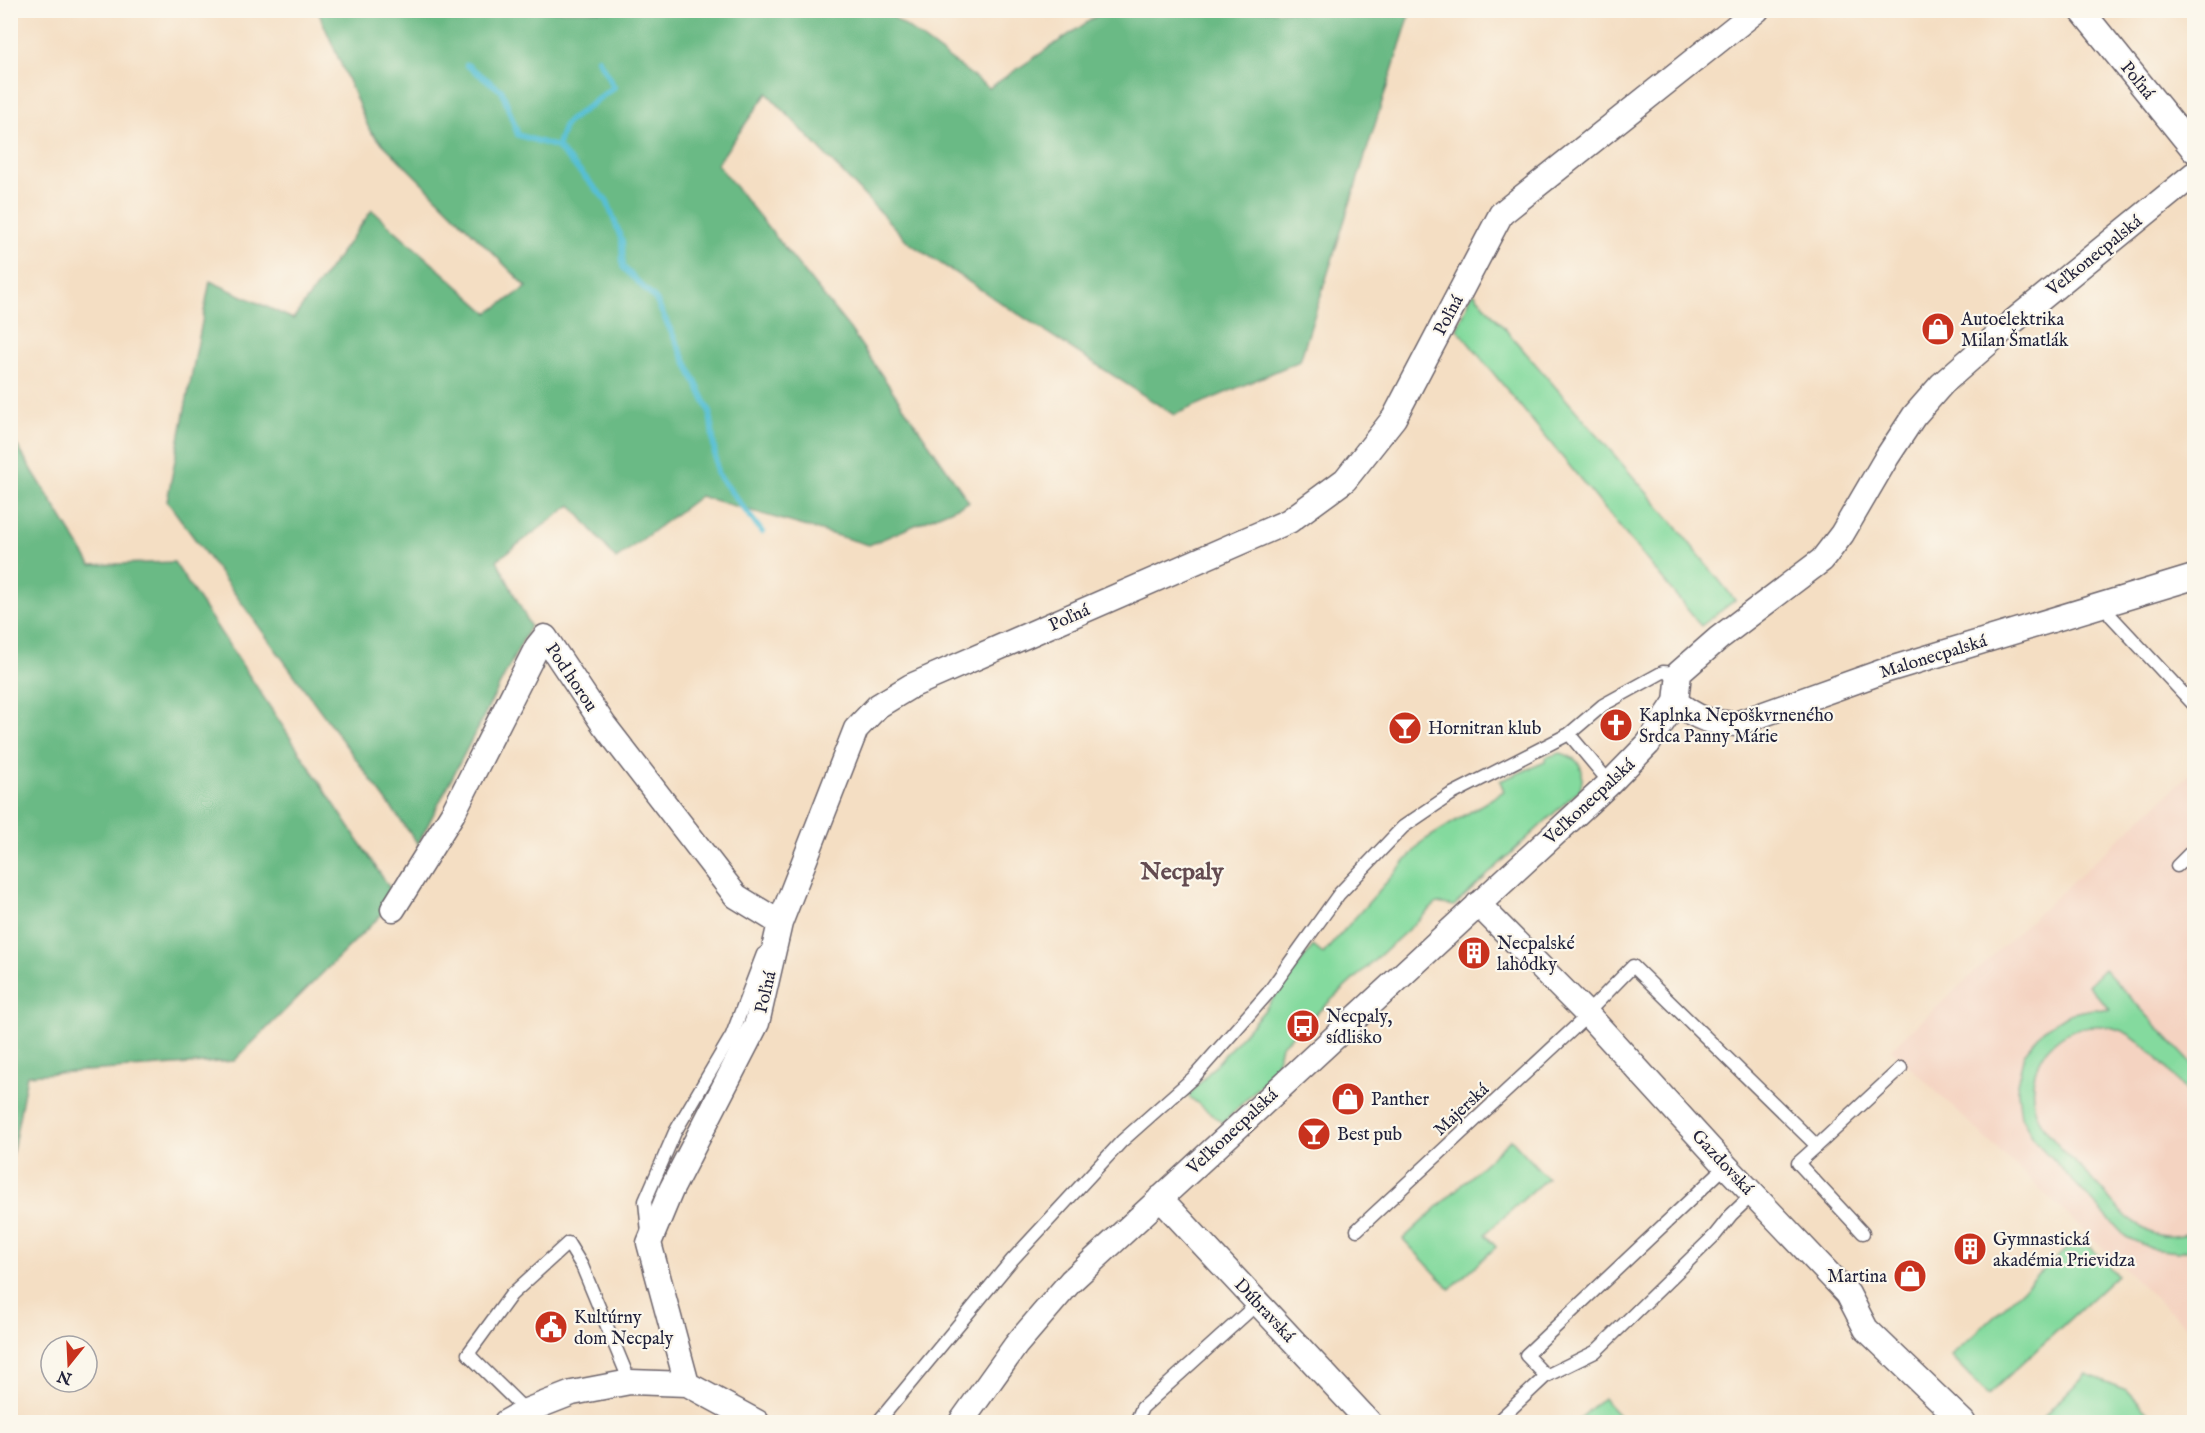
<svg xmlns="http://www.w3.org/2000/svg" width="2205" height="1433" viewBox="0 0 2205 1433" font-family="'IM FELL English',serif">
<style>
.built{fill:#f4d3c1}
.green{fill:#84da9e;stroke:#537e6c;stroke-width:1.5}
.forest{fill:#6bba85;stroke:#466e60;stroke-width:1.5}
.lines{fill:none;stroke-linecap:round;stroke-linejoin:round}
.stream{stroke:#57bfd4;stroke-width:6}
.service-casing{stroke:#6c646b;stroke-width:15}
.minor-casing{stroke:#6c646b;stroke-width:27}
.service{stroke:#fff;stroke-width:12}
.minor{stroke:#fff;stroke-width:24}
.labels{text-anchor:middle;stroke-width:4.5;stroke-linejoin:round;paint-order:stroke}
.street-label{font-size:18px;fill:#22223b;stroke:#fbf7ec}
.poi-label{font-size:18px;fill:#22223b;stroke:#fbf7ec;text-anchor:start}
.district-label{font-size:24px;font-weight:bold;fill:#634b51;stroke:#fbf7ec}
</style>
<rect width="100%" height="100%" fill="#fbf7ec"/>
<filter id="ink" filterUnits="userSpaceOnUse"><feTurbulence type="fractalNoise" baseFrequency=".0167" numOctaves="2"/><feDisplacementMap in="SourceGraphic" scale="12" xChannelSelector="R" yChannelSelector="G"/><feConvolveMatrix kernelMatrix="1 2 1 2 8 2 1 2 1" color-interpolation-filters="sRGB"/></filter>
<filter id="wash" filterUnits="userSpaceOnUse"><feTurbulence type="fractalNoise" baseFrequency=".008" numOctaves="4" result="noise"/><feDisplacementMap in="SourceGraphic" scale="24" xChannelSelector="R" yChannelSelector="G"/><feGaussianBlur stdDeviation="1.35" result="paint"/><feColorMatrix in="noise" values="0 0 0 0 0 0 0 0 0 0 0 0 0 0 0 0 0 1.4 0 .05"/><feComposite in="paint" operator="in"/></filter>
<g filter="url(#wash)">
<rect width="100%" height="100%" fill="#f4dec3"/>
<path class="built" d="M 2194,770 L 2194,1334 L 1891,1049 Z"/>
<path class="green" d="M 1473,292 L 1675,525 L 1735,600 L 1701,626 L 1457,329 Z
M 1561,753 C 1581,759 1586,769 1580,789 L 1454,906 L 1437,903 L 1281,1046 L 1275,1070 L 1223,1123 L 1188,1096 L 1263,1012 L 1313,946 L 1323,954 L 1423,841 L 1504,791 L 1500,781 L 1545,762 L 1546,757 Z
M 2104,969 L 2194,1066 L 2194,1101 C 2177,1081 2145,1040 2122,1031 C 2071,1010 2021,1056 2035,1109 C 2042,1135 2078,1164 2096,1183 C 2106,1194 2116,1207 2127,1217 C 2133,1222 2146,1231 2154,1234 C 2166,1238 2183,1236 2194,1231 L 2194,1248 L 2178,1252 L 2152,1249 L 2126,1237 L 2035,1141 L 2021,1117 L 2017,1084 L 2024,1054 L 2043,1030 L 2068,1014 L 2093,1009 L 2110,1010 L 2088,985 Z
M 1511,1139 L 1547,1178 L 1485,1234 L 1496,1247 L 1450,1289 L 1403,1239 Z
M 2080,1236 L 2117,1275 L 1988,1395 L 1951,1356 Z
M 2086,1374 L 2127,1390 L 2158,1422 L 2048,1422 L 2043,1417 Z
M 1603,1398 L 1625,1422 L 1576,1422 Z"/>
<path class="forest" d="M 318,11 L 885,11 L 989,88 L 1104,11 L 1411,11 L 1300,361 L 1174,415 L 909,243 L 767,93 L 717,164 L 850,329 L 969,502 L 869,545 L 700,496 L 616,559 L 571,505 L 497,560 L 530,626 L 418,844 L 167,501 L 210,281 L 293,319 L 372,210 L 488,313 L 527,287 L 370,131 Z
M 11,436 L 91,565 L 174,562 L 393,893 L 382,914 L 234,1061 L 27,1075 L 11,1161 Z"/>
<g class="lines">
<path class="stream" d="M 467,65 L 502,91 L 518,135 L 557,147 L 607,201 L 622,241 L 623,267 L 656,300 L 710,412 L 717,473 L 762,532
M 557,147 L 565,124 L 614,87 L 598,59"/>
</g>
</g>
<g filter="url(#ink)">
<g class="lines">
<g class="service-casing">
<path id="service" d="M 2107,603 L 2111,616 L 2194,705
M 1569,734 L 1610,783
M 2177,866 L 2194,849
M 1586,1014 L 1633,966 L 1817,1146 L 1901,1068
M 1817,1146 L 1798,1163 L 1863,1233
M 1357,1230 L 1588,1015
M 648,1233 L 645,1201 L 675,1132 L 732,1035 L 763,954
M 1546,1376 L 1526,1355 L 1726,1166
M 526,1411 L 468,1354 L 511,1295 L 568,1243 L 582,1266 L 630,1382
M 878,1422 L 1012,1260 L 1122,1141 L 1194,1077 L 1268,993 L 1339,894 L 1403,827 L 1450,795 L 1569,734 L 1603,705 L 1663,672 L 1679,673
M 1136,1422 L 1142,1408 L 1258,1303
M 1497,1422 L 1546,1376 L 1595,1352 L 1715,1235 L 1731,1215 L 1753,1194"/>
</g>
<g class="minor-casing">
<path id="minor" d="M 2081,10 L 2194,150
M 1676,702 C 1698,719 1708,722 1736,724 L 1887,670 L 2194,577
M 1478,904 L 1588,1015 L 1726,1166 L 1848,1294 L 1866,1329 L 1963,1422
M 393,909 L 453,813 L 537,647 L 545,637 L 604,725 L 736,896 L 780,923
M 1160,1198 L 1369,1422
M 687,1384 L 649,1243 L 671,1190 L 757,1023 L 780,923 L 856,729 L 878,706 L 911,686 L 1289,521 L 1345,480 L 1394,418 L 1501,214 L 1757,10
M 506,1422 L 526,1411 L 572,1393 L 630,1382 L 687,1384 L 757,1422
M 961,1422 L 1016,1345 L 1071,1281 L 1610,783 L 1648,744 L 1676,702 L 1679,673 L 1719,638 L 1822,560 L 1842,534 L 1887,457 L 1914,416 L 1942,384 L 2010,324 L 2194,174"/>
</g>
<use href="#service" class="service"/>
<use href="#minor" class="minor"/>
</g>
</g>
<defs>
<g id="shop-disc" transform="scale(1.725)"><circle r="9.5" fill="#c8321e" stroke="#fbf7ec"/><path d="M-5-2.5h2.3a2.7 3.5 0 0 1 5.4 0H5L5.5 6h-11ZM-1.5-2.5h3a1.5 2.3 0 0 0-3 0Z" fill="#fff"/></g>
<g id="church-disc" transform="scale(1.725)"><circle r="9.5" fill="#c8321e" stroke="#fbf7ec"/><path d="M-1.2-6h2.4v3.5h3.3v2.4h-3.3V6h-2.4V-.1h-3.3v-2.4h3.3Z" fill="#fff"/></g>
<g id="bar-disc" transform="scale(1.725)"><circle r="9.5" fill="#c8321e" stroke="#fbf7ec"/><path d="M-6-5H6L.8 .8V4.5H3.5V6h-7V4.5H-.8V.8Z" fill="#fff"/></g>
<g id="building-disc" transform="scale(1.725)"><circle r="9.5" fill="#c8321e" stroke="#fbf7ec"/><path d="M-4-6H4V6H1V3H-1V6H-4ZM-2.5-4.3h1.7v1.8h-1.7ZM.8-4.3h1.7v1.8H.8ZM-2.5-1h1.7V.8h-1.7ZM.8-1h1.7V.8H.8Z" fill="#fff"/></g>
<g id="bus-disc" transform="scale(1.725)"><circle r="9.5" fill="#c8321e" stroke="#fbf7ec"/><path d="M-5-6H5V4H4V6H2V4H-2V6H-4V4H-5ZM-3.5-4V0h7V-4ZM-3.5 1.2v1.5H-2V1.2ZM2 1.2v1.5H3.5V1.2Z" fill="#fff"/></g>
<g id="civic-disc" transform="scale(1.725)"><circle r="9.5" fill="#c8321e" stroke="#fbf7ec"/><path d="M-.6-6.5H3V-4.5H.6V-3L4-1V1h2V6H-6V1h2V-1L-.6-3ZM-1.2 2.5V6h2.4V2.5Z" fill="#fff"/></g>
</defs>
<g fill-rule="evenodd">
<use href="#shop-disc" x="1938" y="329"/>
<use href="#church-disc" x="1616" y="725"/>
<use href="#bar-disc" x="1405" y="728"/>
<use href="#building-disc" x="1474" y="953"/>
<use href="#bus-disc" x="1303" y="1026"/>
<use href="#shop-disc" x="1348" y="1099"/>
<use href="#bar-disc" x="1314" y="1134"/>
<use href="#building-disc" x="1970" y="1249"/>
<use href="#shop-disc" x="1910" y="1276"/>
<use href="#civic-disc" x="551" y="1327"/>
</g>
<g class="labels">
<g class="street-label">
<text transform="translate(2138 80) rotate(51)" y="6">Poľná</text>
<text transform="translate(2094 255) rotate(-39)" y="6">Veľkonecpalská</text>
<text transform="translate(1448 315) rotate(-62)" y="6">Poľná</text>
<text transform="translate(1069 617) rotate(-24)" y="6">Poľná</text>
<text transform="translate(1933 656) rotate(-17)" y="6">Malonecpalská</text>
<text transform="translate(572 677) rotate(56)" y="6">Pod horou</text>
<text transform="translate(1589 801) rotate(-43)" y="6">Veľkonecpalská</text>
<text transform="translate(765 992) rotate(-77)" y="6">Poľná</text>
<text transform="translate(1461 1109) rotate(-43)" y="6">Majerská</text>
<text transform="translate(1232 1131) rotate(-43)" y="6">Veľkonecpalská</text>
<text transform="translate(1723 1162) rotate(47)" y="6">Gazdovská</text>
<text transform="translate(1265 1310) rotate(47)" y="6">Dúbravská</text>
</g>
<g class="poi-label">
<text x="1961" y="325">Autoelektrika<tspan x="1961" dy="21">Milan Šmatlák</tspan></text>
<text x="1639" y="721">Kaplnka Nepoškvrneného<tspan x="1639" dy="21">Srdca Panny Márie</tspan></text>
<text x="1428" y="734">Hornitran klub</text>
<text x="1497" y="949">Necpalské<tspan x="1497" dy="21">lahôdky</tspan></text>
<text x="1326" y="1022">Necpaly,<tspan x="1326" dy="21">sídlisko</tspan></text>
<text x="1371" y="1105">Panther</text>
<text x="1337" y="1140">Best pub</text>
<text x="1993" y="1245">Gymnastická<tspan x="1993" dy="21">akadémia Prievidza</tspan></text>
<text x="1887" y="1282" text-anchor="end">Martina</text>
<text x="574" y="1323">Kultúrny<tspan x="574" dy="21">dom Necpaly</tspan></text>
</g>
<g class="district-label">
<text x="1182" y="879">Necpaly</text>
</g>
</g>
<rect width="2205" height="1433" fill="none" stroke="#fbf7ec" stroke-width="36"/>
<g transform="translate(69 1364) rotate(198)"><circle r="28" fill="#fbf7ec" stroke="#a4a2a5" stroke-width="1.5"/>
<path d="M0-4.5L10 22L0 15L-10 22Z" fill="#c8321e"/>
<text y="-9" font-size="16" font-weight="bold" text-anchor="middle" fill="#22223b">N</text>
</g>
</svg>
